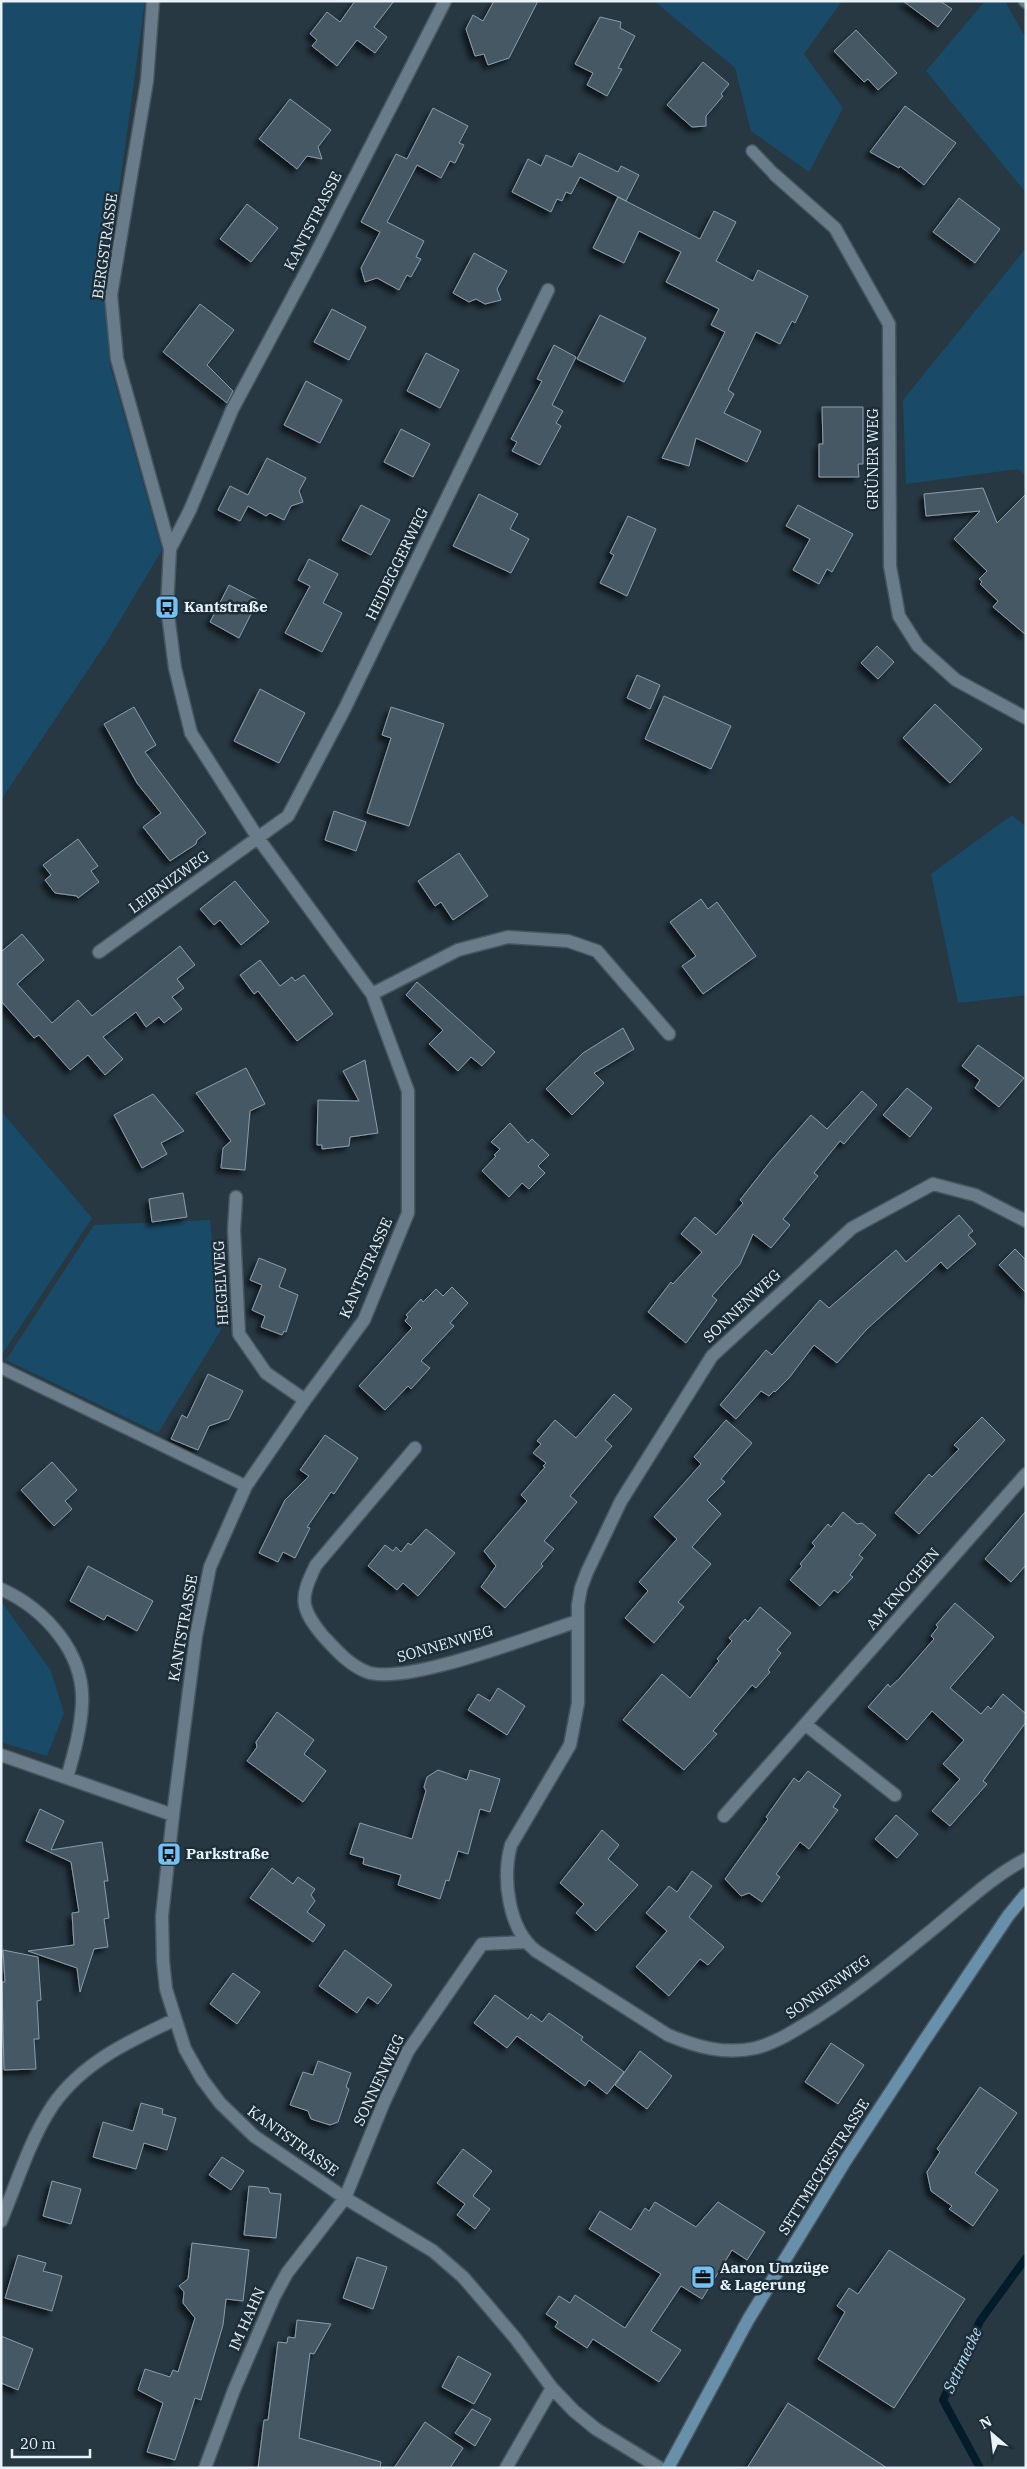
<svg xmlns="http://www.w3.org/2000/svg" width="1027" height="2469" viewBox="0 0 1027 2469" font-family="'IBM Plex Serif',serif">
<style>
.green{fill:#194a67}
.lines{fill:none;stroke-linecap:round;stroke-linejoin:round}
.stream{stroke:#021c2c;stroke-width:8}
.building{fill:#475865;stroke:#8a9daa;filter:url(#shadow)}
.lane-casing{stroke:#47565f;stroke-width:14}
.street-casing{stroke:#47565f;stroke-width:15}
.secondary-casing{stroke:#47565f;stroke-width:15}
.lane{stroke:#6a7c89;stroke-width:11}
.street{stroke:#6a7c89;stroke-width:12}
.secondary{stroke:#6890aa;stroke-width:12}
.labels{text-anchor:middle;stroke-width:5;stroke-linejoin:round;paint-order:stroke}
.street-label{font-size:15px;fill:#e8f2f9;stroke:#1e2e39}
.poi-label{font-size:15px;font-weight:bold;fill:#e8f2f9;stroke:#1e2e39;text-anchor:start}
.water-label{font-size:16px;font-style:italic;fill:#b6defa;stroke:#1e2e39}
</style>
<defs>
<filter id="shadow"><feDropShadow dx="-4.5" dy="4.5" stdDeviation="2.5" flood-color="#0009"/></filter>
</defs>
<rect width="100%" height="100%" fill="#273843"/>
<path class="green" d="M 1,1 L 145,1 L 105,293 L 110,365 L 162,550 L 108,640 L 1,800 Z
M 654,1 L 842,1 L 804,54 L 843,108 L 809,172 L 751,131 L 735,68 Z
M 985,1 L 1005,1 L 1026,39 L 1026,193 L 926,71 Z
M 1026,248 L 1026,476 L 1018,469 L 906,484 L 903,400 Z
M 1012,815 L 1026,827 L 1026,995 L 958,1003 L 931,874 Z
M 1,1111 L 92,1218 L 1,1356 Z
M 210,1220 L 221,1330 L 158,1433 L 6,1360 L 94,1225 Z
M 1,1601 L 51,1671 L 64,1713 L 47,1756 L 1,1742 Z"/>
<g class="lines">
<path class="stream" d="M 980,2468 L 943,2400 L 980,2321 L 1026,2258"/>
</g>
<path class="building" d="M 355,1 L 394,1 L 374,27 L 387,37 L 375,53 L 357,40 L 337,66 L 312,46 L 317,40 L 310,34 L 327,12 L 340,22 Z
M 494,1 L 538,1 L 509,58 L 488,65 L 484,54 L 475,56 L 466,29 L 473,15 L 483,21 Z
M 903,1 L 940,1 L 952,9 L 938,27 Z
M 600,17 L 621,22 L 620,28 L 635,36 L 618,68 L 622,69 L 607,96 L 587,85 L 593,73 L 575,64 Z
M 856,30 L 897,73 L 878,90 L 868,79 L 864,82 L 834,51 Z
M 703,62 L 729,84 L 721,94 L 723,96 L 706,116 L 706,126 L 692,127 L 667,105 Z
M 290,99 L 331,130 L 318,147 L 322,159 L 307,156 L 297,169 L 259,139 Z
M 905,106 L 956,143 L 924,185 L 900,166 L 899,168 L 870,152 Z
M 433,108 L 468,126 L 459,143 L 464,145 L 455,163 L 450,161 L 441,178 L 417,165 L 387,222 L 424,241 L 416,257 L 421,259 L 411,277 L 407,275 L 399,290 L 377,278 L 365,282 L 361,268 L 380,232 L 361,222 L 396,154 L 407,159 Z
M 579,153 L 618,172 L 621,166 L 639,175 L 626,201 L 580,177 L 571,194 L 566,192 L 562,201 L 557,199 L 551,212 L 512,192 L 528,159 L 541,166 L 546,155 L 572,167 Z
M 618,197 L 700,239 L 714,211 L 736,222 L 716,261 L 753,281 L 758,270 L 808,296 L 795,323 L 792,321 L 780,344 L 756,332 L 728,390 L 734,394 L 724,413 L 761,431 L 747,462 L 696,438 L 689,466 L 662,458 L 725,332 L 711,325 L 719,309 L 666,282 L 681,252 L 639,231 L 624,263 L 593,248 Z
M 959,198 L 1000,229 L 975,263 L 933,232 Z
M 247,204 L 278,228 L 251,262 L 220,239 Z
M 474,253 L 507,271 L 497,289 L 501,300 L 485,304 L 476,299 L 469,302 L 453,293 Z
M 200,304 L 234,330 L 207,365 L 233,391 L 227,403 L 163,352 Z
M 332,309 L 366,327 L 349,360 L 314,342 Z
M 600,315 L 646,338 L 624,382 L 577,359 Z
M 554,345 L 576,357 L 552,405 L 563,411 L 556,423 L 561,426 L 540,465 L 512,451 L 517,442 L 511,439 L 542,381 L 537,379 Z
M 426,353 L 459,370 L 440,408 L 407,391 Z
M 306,381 L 342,400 L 320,443 L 284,425 Z
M 822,407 L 863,407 L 863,464 L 858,464 L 859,477 L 819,477 L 819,444 L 823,444 Z
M 401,429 L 430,444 L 413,477 L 384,462 Z
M 267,458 L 306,478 L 299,491 L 303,502 L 291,506 L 284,520 L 270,513 L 266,516 L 248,506 L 240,521 L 218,510 L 230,486 L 248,495 Z
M 983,488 L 997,523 L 1026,494 L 1026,635 L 993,607 L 998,601 L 980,584 L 982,582 L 979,579 L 987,571 L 954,539 L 980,511 L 926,516 L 924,494 Z
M 479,494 L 518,514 L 510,529 L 529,539 L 511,573 L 453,546 Z
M 361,505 L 390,520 L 371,555 L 342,540 Z
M 798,505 L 853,534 L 832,572 L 827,569 L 819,584 L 793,570 L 810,539 L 786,526 Z
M 628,516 L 656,529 L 627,596 L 600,583 L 614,555 L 610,553 Z
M 309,559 L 338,574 L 323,603 L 342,613 L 322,652 L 285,633 L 310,586 L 298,580 Z
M 229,585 L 258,600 L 239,638 L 210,622 Z
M 877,646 L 894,662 L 878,679 L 861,663 Z
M 637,675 L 660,685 L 650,709 L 627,698 Z
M 260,689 L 305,713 L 279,763 L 234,741 Z
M 664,696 L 731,726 L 711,769 L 645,739 Z
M 935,704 L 982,749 L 950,783 L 903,738 Z
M 134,707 L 156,745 L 145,752 L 206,833 L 197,840 L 196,844 L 170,861 L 143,827 L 161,813 L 137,783 L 104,724 Z
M 391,707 L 444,724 L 409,826 L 367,813 L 391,738 L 382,735 Z
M 334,811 L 366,822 L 356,851 L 325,840 Z
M 78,839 L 98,866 L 91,871 L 99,882 L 78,898 L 77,896 L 55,893 L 45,880 L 51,875 L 43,865 Z
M 459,853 L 488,896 L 453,920 L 441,902 L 435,906 L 418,881 Z
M 235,881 L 269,922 L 241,945 L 220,920 L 214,925 L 200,909 Z
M 701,899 L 708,909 L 717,902 L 756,956 L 703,994 L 682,966 L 696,956 L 670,922 Z
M 22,934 L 44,960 L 17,984 L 52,1023 L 78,1000 L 92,1016 L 180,946 L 195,965 L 177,979 L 184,988 L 172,997 L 182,1009 L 164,1023 L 159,1017 L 146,1027 L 136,1012 L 103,1037 L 123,1059 L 105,1075 L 88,1055 L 70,1070 L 39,1035 L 34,1038 L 1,1001 L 1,952 Z
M 260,960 L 280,986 L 292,977 L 295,981 L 304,975 L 333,1014 L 297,1041 L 258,991 L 254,994 L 240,975 Z
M 417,982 L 495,1052 L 482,1066 L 471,1057 L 458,1071 L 429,1044 L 443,1030 L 406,995 Z
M 623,1028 L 634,1049 L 594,1073 L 604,1083 L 572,1115 L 546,1089 L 583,1053 Z
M 978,1045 L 1024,1078 L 999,1107 L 975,1088 L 980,1080 L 962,1066 Z
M 365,1060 L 378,1133 L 350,1137 L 349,1146 L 322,1149 L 322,1145 L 317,1145 L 318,1100 L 359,1101 L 343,1071 Z
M 246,1068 L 265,1104 L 250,1111 L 245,1170 L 221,1168 L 223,1148 L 231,1141 L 196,1093 Z
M 907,1088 L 932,1108 L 910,1137 L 883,1115 Z
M 862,1091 L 877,1105 L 844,1144 L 840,1141 L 814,1173 L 818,1176 L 783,1219 L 790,1225 L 771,1248 L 753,1234 L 740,1264 L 712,1296 L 717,1300 L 686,1343 L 648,1312 L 671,1282 L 673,1284 L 702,1252 L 681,1234 L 695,1217 L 716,1235 L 743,1203 L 740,1200 L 770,1162 L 811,1115 L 827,1129 Z
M 153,1094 L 184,1131 L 161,1143 L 167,1154 L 142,1168 L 114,1115 Z
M 510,1123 L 528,1143 L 532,1139 L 549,1155 L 538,1166 L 545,1173 L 529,1189 L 522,1183 L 509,1197 L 482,1171 L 496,1156 L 494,1155 L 500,1149 L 491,1142 Z
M 183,1193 L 187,1217 L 152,1222 L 149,1199 Z
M 959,1215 L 973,1231 L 968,1235 L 976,1244 L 947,1269 L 941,1262 L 867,1329 L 837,1363 L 814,1345 L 789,1378 L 775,1392 L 774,1391 L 769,1396 L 761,1391 L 736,1419 L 720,1405 L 766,1350 L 772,1355 L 820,1300 L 829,1308 L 896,1250 L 906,1262 Z
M 1015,1249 L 1026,1260 L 1026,1293 L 999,1265 Z
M 259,1258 L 286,1269 L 279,1287 L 298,1295 L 286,1332 L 284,1331 L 282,1335 L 261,1327 L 265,1316 L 252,1310 L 262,1285 L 250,1280 Z
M 452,1287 L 468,1303 L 450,1323 L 454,1326 L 421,1361 L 430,1368 L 411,1389 L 408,1386 L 385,1410 L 359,1386 L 412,1328 L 405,1321 L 408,1317 L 406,1315 L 421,1299 L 423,1302 L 436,1289 L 443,1296 Z
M 208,1374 L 243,1391 L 229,1419 L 209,1426 L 198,1450 L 171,1439 L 182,1415 L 187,1418 Z
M 614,1394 L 632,1409 L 605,1440 L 612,1446 L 570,1496 L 577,1502 L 544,1541 L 554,1549 L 541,1564 L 543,1566 L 505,1608 L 481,1587 L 496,1566 L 484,1551 L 527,1501 L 521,1495 L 545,1467 L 543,1466 L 546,1463 L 533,1453 L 541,1444 L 537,1441 L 555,1420 L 576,1438 Z
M 982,1417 L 1005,1440 L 919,1534 L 895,1513 L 929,1474 L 932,1477 L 959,1449 L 954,1445 Z
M 726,1420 L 752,1443 L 721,1479 L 725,1482 L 707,1500 L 721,1514 L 692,1547 L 711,1564 L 678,1602 L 684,1607 L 654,1643 L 625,1618 L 648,1591 L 639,1582 L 677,1539 L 654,1517 L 701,1464 L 694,1457 Z
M 325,1435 L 358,1458 L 334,1494 L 331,1492 L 307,1527 L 310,1528 L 295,1558 L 283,1552 L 278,1562 L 259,1553 L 285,1500 L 309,1476 L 300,1470 Z
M 52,1462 L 77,1490 L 65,1501 L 72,1509 L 54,1526 L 21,1490 Z
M 1026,1511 L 1026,1565 L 1011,1582 L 985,1559 Z
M 843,1512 L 857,1524 L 862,1523 L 876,1535 L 859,1555 L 863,1558 L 850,1575 L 853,1577 L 838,1593 L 834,1590 L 820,1606 L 790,1580 L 802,1566 L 800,1564 L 815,1546 L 812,1543 L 828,1524 L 831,1527 Z
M 426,1529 L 455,1553 L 418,1596 L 403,1583 L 397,1590 L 368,1566 L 385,1545 L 393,1551 L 396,1547 L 401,1552 L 408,1543 L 411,1545 Z
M 88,1566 L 153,1601 L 137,1631 L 107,1615 L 104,1620 L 70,1601 Z
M 955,1603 L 994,1637 L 950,1688 L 981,1714 L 988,1706 L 991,1709 L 1003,1694 L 1026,1714 L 1026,1722 L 983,1781 L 987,1784 L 950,1826 L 932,1811 L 960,1779 L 943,1764 L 964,1740 L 932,1711 L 907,1740 L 868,1707 L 888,1684 L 890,1687 L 899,1679 L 934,1639 L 931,1636 L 938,1627 L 936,1625 Z
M 760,1607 L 791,1633 L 777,1650 L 781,1653 L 768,1670 L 770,1672 L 756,1688 L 752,1685 L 713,1731 L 717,1734 L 684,1770 L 623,1720 L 662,1674 L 690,1698 L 719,1661 L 717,1659 L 732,1641 L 729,1638 L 745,1619 L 748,1622 Z
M 498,1688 L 525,1706 L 507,1735 L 468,1710 L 478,1694 L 490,1701 Z
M 277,1712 L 314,1740 L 304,1754 L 326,1771 L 303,1802 L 247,1761 L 257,1747 L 256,1742 Z
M 438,1770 L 467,1780 L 470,1770 L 500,1779 L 490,1812 L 480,1809 L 468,1854 L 458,1851 L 449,1881 L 446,1880 L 440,1899 L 398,1885 L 401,1875 L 363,1864 L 364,1858 L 350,1854 L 360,1823 L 412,1839 L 426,1791 L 424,1787 L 427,1777 Z
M 808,1771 L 841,1795 L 833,1807 L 838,1810 L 809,1849 L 800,1842 L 776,1874 L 780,1877 L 762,1902 L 749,1893 L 741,1896 L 725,1879 L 768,1819 L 766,1817 L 794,1778 L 799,1782 Z
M 40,1809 L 64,1821 L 51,1850 L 102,1842 L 108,1881 L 104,1881 L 109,1918 L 104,1919 L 108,1947 L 94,1949 L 80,1992 L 77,1968 L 28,1951 L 74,1945 L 72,1913 L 79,1912 L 71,1862 L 26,1841 Z
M 896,1815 L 918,1834 L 897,1858 L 875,1839 Z
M 602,1830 L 619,1845 L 608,1859 L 638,1885 L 596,1931 L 576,1913 L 584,1904 L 560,1883 Z
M 272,1868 L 293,1884 L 298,1877 L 315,1889 L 311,1895 L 315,1901 L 307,1912 L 325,1925 L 313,1942 L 250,1898 Z
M 692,1871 L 712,1886 L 689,1917 L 724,1947 L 708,1965 L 700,1959 L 669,1996 L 636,1967 L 667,1931 L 646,1913 L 669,1886 L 677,1892 Z
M 3,1950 L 38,1957 L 41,2000 L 37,2001 L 39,2039 L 34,2039 L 36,2069 L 4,2070 L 2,1982 L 5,1982 Z
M 345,1950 L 392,1985 L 378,2004 L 368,1997 L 357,2013 L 319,1986 Z
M 233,1973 L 260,1992 L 237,2024 L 210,2004 Z
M 495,1995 L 528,2019 L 531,2014 L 542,2022 L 549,2013 L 583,2037 L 581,2040 L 624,2072 L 607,2094 L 589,2080 L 585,2086 L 517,2036 L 507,2048 L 474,2023 Z
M 831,2043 L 864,2065 L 838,2104 L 805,2082 Z
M 640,2051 L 672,2076 L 647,2109 L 615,2085 Z
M 318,2061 L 351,2073 L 346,2087 L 349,2089 L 338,2122 L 330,2125 L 311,2119 L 308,2111 L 290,2105 L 303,2072 L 313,2075 Z
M 980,2087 L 1017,2113 L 975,2173 L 998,2190 L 973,2226 L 949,2209 L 952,2206 L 931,2191 L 927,2172 L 940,2152 L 937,2149 Z
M 141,2103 L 163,2109 L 162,2114 L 176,2118 L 167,2150 L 144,2143 L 136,2169 L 93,2157 L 103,2122 L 133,2131 Z
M 463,2149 L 492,2171 L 473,2196 L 490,2209 L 475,2229 L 457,2215 L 465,2204 L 437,2183 Z
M 222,2157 L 244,2171 L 231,2190 L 209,2175 Z
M 52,2181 L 81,2189 L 71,2224 L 43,2216 Z
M 249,2186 L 268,2188 L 270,2193 L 281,2194 L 276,2238 L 244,2235 Z
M 655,2202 L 696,2227 L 718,2202 L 765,2232 L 747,2260 L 732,2250 L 702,2299 L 681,2286 L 651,2331 L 681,2350 L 659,2382 L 593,2339 L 587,2348 L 555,2327 L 558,2322 L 546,2314 L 559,2296 L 570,2303 L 575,2295 L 625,2328 L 661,2274 L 589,2229 L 600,2211 L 631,2230 L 645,2208 L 649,2211 Z
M 192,2243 L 249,2250 L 243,2301 L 226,2299 L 223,2325 L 201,2400 L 195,2398 L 175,2460 L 147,2452 L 163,2403 L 138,2390 L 145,2369 L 170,2377 L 173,2370 L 178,2372 L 195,2318 L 183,2303 L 184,2292 L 179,2286 L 188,2279 Z
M 889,2250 L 965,2299 L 894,2408 L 818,2359 L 845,2312 L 837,2306 L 849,2288 L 858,2294 Z
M 18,2255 L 46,2263 L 43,2271 L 62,2276 L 52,2311 L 5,2298 Z
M 357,2257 L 387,2267 L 373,2309 L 343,2298 Z
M 297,2320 L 331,2324 L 314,2354 L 310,2353 L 299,2438 L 381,2462 L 380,2468 L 258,2468 L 264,2420 L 268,2420 L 278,2342 L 287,2343 L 288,2337 L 295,2338 Z
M 1,2336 L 33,2349 L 18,2390 L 1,2383 Z
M 458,2356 L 491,2374 L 474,2404 L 442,2387 Z
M 788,2403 L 887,2468 L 747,2468 Z
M 472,2409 L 491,2419 L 475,2446 L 455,2433 Z
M 425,2422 L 463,2448 L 450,2468 L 394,2468 Z"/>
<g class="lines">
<g class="lane-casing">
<path id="lane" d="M 752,151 L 775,175
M 1,1368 L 246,1486"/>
</g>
<g class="street-casing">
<path id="street" d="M 153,1 L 147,81 L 111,295 L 117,359 L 170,549
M 445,1 L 315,255 L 232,410 L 190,510 L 170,549 L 167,607 L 175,668 L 191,733 L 258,838 L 372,994 L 408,1091 L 408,1213 L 364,1320 L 305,1400 L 246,1486 L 210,1567 L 196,1636 L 173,1815 L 162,1916 L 163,1961 L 166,1989 L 185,2049 L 202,2079 L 220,2103 L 254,2136 L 345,2198 L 433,2251 L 463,2277 L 488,2306 L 516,2339 L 552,2388 L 574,2411 L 596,2429 L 660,2468
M 1025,1 L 1026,2
M 775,175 L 835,228 L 889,324 L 890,566 L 899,616 L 918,646 L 956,680 L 1026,718
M 99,952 L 288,816 L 344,710 L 548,290
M 372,994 L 458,950 L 508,937 L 568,941 L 597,951 L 669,1034
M 236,1197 L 234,1230 L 239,1334 L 266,1373 L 305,1400
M 1026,1221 L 975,1195 L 933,1184 L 852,1228 L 712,1356 L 621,1501 L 587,1572 L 581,1588 L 578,1605 L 578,1703 L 570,1745 L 511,1845 C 502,1878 508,1929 536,1951 L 668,2035 C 697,2047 725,2055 756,2048 C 778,2042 799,2028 817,2017 C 859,1990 899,1957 938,1925 C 966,1902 993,1876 1026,1859
M 415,1448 L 316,1565 C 300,1597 299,1607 323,1636 C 336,1650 349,1665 367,1672 C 405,1686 535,1635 578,1621
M 1,1589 C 45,1609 85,1653 82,1704 C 81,1729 74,1753 67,1778
M 806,1725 L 895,1795
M 1,1755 L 173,1815
M 724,1816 L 1026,1474
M 1,2221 C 17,2183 30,2139 53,2105 C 82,2063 129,2041 174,2020
M 205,2468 L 234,2390 L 274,2297 L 287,2273 L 345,2198 L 384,2102 L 408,2051 L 482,1944 L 525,1942
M 506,2468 L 552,2388"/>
</g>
<g class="secondary-casing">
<path id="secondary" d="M 668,2468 L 748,2320 L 844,2163 L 924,2041 L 1008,1916 L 1026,1894"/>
</g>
<use href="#lane" class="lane"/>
<use href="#street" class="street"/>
<use href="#secondary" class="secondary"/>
</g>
<defs>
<g id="bus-square" transform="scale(1.25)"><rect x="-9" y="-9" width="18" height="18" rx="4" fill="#71c1f5" stroke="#1e2e39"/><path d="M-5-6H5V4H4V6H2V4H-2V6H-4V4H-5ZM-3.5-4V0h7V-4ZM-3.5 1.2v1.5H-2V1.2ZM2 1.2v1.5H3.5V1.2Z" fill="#111"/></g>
<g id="office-square" transform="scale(1.25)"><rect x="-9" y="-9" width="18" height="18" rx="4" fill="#71c1f5" stroke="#1e2e39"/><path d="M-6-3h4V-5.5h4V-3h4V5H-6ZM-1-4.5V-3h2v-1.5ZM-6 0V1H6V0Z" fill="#111"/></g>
</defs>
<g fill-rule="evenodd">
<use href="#bus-square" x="167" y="607"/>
<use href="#bus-square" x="169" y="1854"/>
<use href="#office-square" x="703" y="2277"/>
</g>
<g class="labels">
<g class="street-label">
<text transform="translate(313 221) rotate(-63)" y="5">KANTSTRASSE</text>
<text transform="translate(105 246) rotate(-82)" y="5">BERGSTRASSE</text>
<text transform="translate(873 459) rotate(-90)" y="5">GRÜNER WEG</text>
<text transform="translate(397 564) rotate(-64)" y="5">HEIDEGGERWEG</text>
<text transform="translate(169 882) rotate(-36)" y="5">LEIBNIZWEG</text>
<text transform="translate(366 1268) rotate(-66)" y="5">KANTSTRASSE</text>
<text transform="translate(221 1283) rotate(-93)" y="5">HEGELWEG</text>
<text transform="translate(742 1306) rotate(-43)" y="5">SONNENWEG</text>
<text transform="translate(903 1589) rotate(-49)" y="5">AM KNOCHEN</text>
<text transform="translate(183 1628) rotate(-80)" y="5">KANTSTRASSE</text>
<text transform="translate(445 1644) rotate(-16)" y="5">SONNENWEG</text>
<text transform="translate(828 1987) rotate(-35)" y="5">SONNENWEG</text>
<text transform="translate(379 2080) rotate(-65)" y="5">SONNENWEG</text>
<text transform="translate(293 2141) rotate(36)" y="5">KANTSTRASSE</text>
<text transform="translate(824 2167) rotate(-58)" y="5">SETTMECKESTRASSE</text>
<text transform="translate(247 2319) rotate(-66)" y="5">IM HAHN</text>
</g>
<g class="poi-label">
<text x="184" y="612">Kantstraße</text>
<text x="186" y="1859">Parkstraße</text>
<text x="720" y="2273">Aaron Umzüge<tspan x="720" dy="17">&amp; Lagerung</tspan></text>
</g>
<g class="water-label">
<text transform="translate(962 2360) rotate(-65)" y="6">Settmecke</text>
</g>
</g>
<rect width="1027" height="2469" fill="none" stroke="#e8f2f9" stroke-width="5"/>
<g transform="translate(992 2434) rotate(332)" stroke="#1e2e39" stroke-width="4" paint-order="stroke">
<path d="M0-4L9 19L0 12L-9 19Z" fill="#e8f2f9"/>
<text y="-8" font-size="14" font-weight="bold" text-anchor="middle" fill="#e8f2f9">N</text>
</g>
<path d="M12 2449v8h78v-8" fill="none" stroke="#e8f2f9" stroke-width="2.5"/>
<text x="20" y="2449" font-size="15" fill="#e8f2f9" stroke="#1e2e39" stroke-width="4" paint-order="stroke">20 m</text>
</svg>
